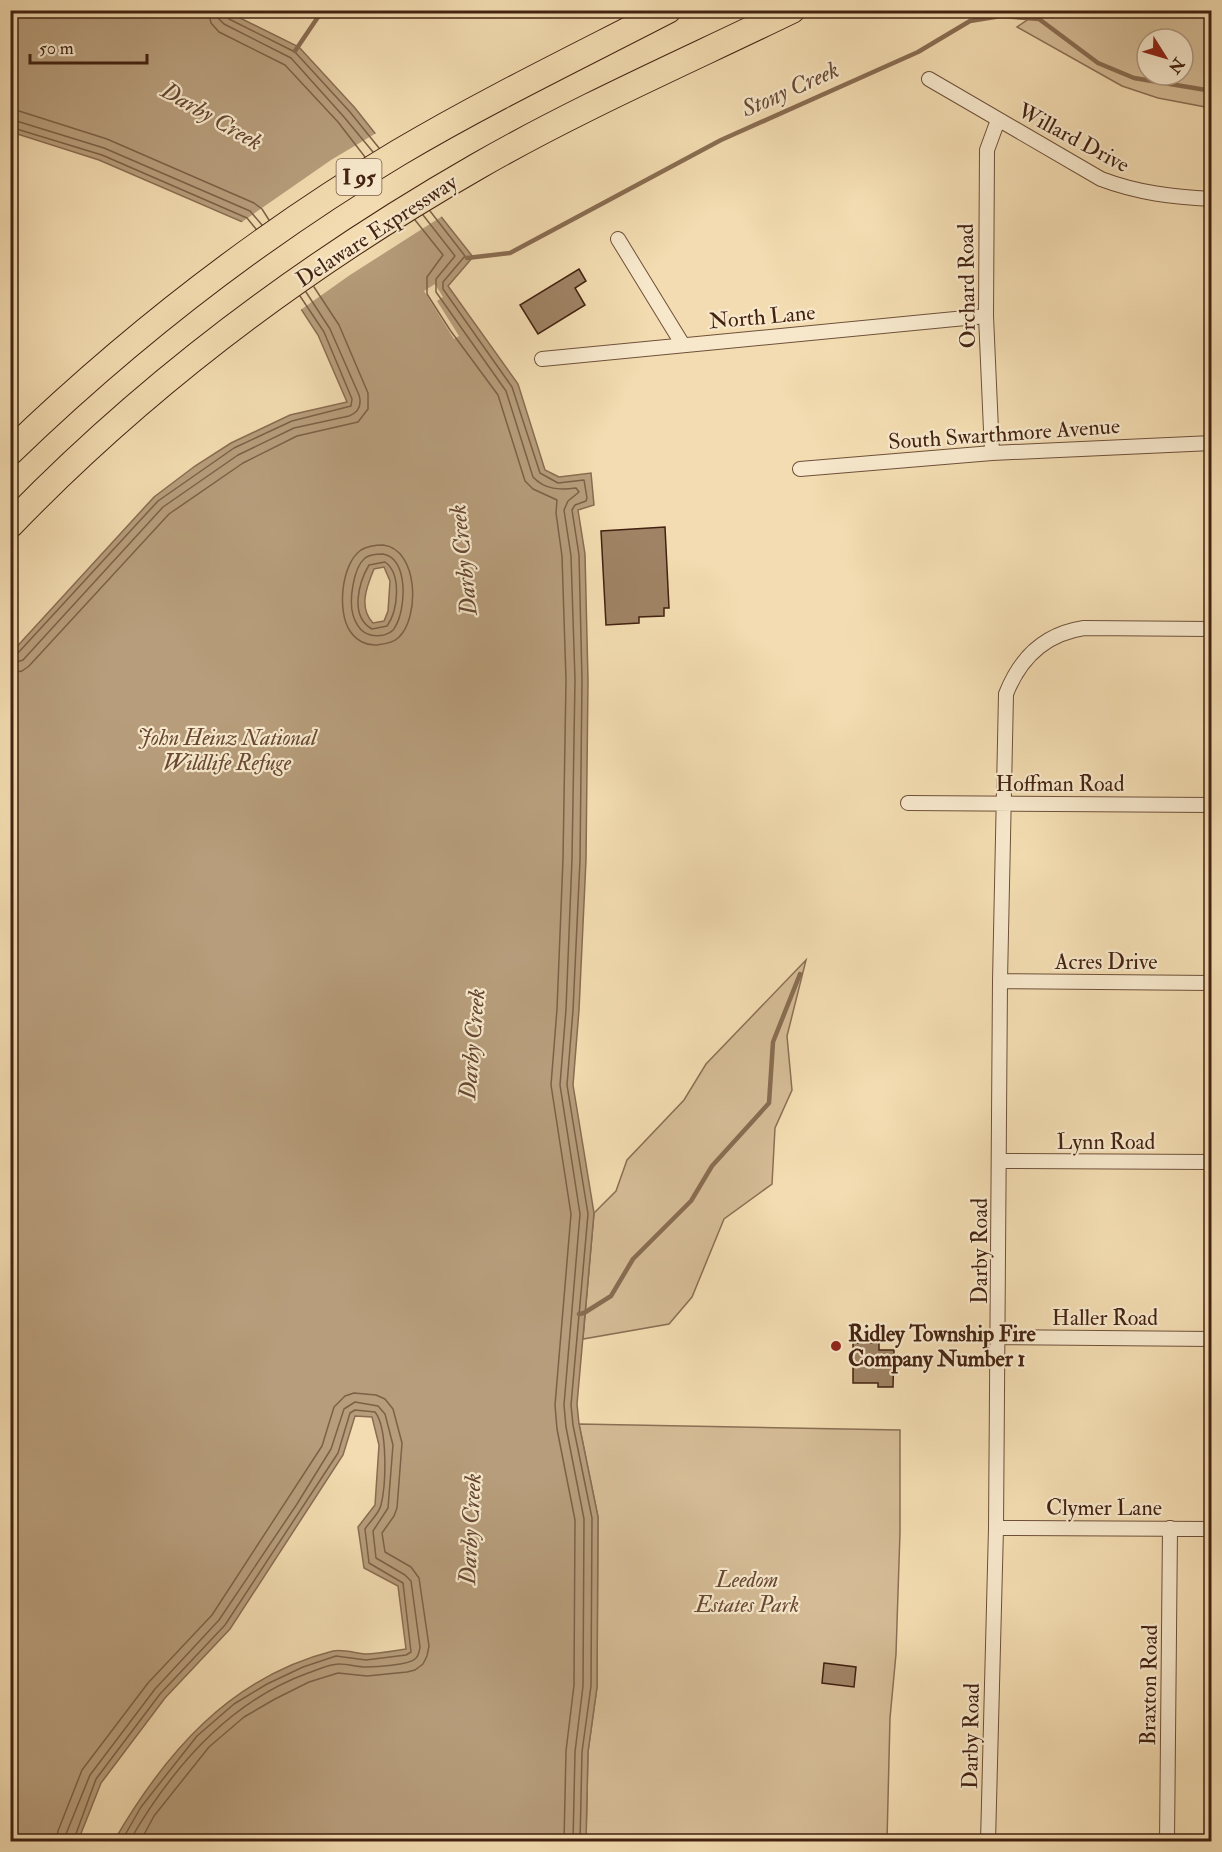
<svg xmlns="http://www.w3.org/2000/svg" width="1222" height="1852" viewBox="0 0 1222 1852" font-family="'IM FELL Double Pica',serif">
<style>
.green{fill:#d5bc96;stroke:#8c6f54;stroke-width:1.5;fill-rule:evenodd}
.water{fill:#b79d7b;stroke:#896c51;stroke-width:1.5;fill-rule:evenodd}
.pier{fill:#f3dcb1}
.lines{fill:none;stroke-linecap:round;stroke-linejoin:round}
.shore{stroke:#7d6046;stroke-width:1.5}
.stream{stroke:#896c51;stroke-width:4.5}
.building{fill:#9f8364;stroke:#432211;stroke-width:1.5}
.minor-casing{stroke:#6f5039;stroke-width:16}
.motorway-casing{stroke:#432211;stroke-width:28}
.minor{stroke:#f7e8cc;stroke-width:14}
.motorway{stroke:#f3dcb1;stroke-width:26}
.poi-dot{fill:#8f2418;stroke:#f7e8cc;stroke-width:2}
.labels{text-anchor:middle;stroke-width:4.5;stroke-linejoin:round;paint-order:stroke}
.shield{fill:#f7e8cc;stroke:#795d49;stroke-width:1.5}
.shield-label{font-size:21px;font-weight:bold;fill:#432211}
.street-label{font-size:22px;fill:#432211;stroke:#f7e8cc}
.park-label{font-size:22px;font-style:italic;fill:#684832;stroke:#f7e8cc}
.poi-label{font-size:22px;font-weight:bold;fill:#432211;stroke:#f7e8cc;text-anchor:start}
.water-label{font-size:24px;font-style:italic;fill:#664731;stroke:#f7e8cc}
</style>
<rect width="100%" height="100%" fill="#f3dcb1"/>
<filter id="stains"><feTurbulence type="fractalNoise" baseFrequency=".00333" numOctaves="4"/><feColorMatrix values="0 0 0 0 .2 0 0 0 0 .09 0 0 0 0 .02 0 0 0 .5 -.17"/></filter>
<radialGradient id="worn" r=".72"><stop offset=".6" stop-color="#630" stop-opacity="0"/><stop offset="1" stop-color="#630" stop-opacity=".3"/></radialGradient>
<path class="green" d="M 1042,10 L 1211,11 L 1211,108 L 1158,98 L 1122,86 L 1017,27 ZM 1147,39 L 1183,39 L 1183,75 L 1147,75 Z
M 806,960 L 787,1036 L 792,1090 L 775,1128 L 772,1184 L 724,1219 L 692,1297 L 669,1324 L 583,1339 L 594,1213 L 616,1191 L 627,1160 L 684,1100 L 706,1064 Z
M 579,1424 L 900,1430 L 900,1532 L 896,1654 L 890,1718 L 887,1841 L 586,1841 L 588,1752 L 597,1687 L 598,1517 Z"/>
<path class="water" d="M 11,11 L 226,11 L 299,47 L 355,108 L 473,257 L 448,286 L 518,384 L 545,470 L 559,477 L 591,473 L 594,505 L 578,510 L 585,554 L 588,680 L 586,860 L 579,1010 L 573,1085 L 594,1213 L 577,1404 L 579,1424 L 598,1517 L 597,1687 L 588,1752 L 586,1841 L 114,1841 C 165,1753 230,1677 333,1651 C 343,1649 355,1653 365,1654 C 378,1654 393,1651 406,1649 L 398,1586 L 364,1568 L 358,1527 L 375,1505 L 379,1445 L 372,1417 L 355,1416 L 343,1455 L 230,1629 L 165,1698 L 101,1783 L 78,1841 L 11,1841 L 11,653 L 154,497 L 195,466 L 231,443 L 290,415 L 347,402 L 318,335 L 245,223 L 99,160 L 11,132 ZM 384,567 L 390,581 L 388,611 L 384,621 L 373,623 C 358,607 367,586 374,569 Z"/>
<path class="pier" d="M 378,132 L 444,215 L 350,275 L 299,311 L 243,226 L 239,224 L 331,160 Z
M 435,284 L 443,297 L 437,301 L 459,336 L 454,339 L 424,291 Z"/>
<g class="lines">
<path class="shore" d="M 208,10 L 211,23 L 219,32 L 285,65 L 338,122 L 365,157
M 217,10 L 219,19 L 224,24 L 291,58 L 344,117 L 373,152
M 225,10 L 229,19 L 295,52 L 350,112 L 379,148
M 10,110 L 19,111 L 107,139 L 254,203 L 262,209 L 269,220
M 10,119 L 104,148 L 250,211 L 262,225
M 10,127 L 102,155 L 247,218 L 256,229
M 430,211 L 465,256 L 443,282 L 443,289 L 512,387 L 540,473 L 558,483 L 584,480 L 587,498 L 586,501 L 575,505 L 572,510 L 579,555 L 582,680 L 580,860 L 573,1010 L 567,1085 L 588,1214 L 571,1405 L 573,1425 L 592,1518 L 591,1686 L 582,1752 L 580,1842
M 423,215 L 455,256 L 436,279 L 436,292 L 506,391 L 533,477 C 545,490 560,490 576,488 L 579,492 L 568,501 L 564,510 L 571,556 L 575,680 L 572,859 L 566,1009 L 560,1085 L 580,1214 L 564,1405 L 566,1427 L 584,1519 L 583,1686 L 575,1752 L 573,1842
M 415,220 L 443,255 L 427,277 L 427,294 L 450,330 L 498,395 L 525,481 L 533,489 L 557,500 L 556,513 L 562,556 L 566,680 L 563,859 L 557,1009 L 551,1085 L 571,1214 L 555,1405 L 557,1429 L 575,1520 L 574,1685 L 566,1751 L 564,1842
M 383,545 C 419,549 420,619 398,638 C 393,643 384,644 377,645 C 366,646 356,640 350,631 C 337,612 341,564 361,550 C 368,546 376,545 383,545 Z
M 383,554 C 409,558 406,610 395,627 C 393,632 389,633 384,635 C 367,638 358,631 353,615 C 349,601 353,568 365,558 C 370,554 377,554 383,554 Z
M 385,562 C 402,574 398,611 387,626 L 372,629 C 349,616 359,582 369,565 Z
M 10,657 L 17,654 L 158,501 L 234,448 L 292,421 L 351,406 L 352,399 L 324,332 L 300,296
M 10,664 L 23,660 L 163,507 L 238,455 L 294,428 L 349,416 C 359,412 362,405 359,395 L 330,329 L 306,292
M 10,673 L 22,671 L 29,666 L 169,514 L 243,463 L 297,436 L 358,422 L 368,409 L 368,393 L 339,325 L 314,287
M 56,1842 L 58,1831 L 82,1770 L 148,1683 L 212,1615 L 322,1446 L 334,1407 L 345,1396 L 354,1393 L 376,1395 L 385,1399 L 393,1409 L 402,1443 L 397,1508 L 394,1516 L 382,1533 L 385,1552 L 411,1567 L 419,1578 L 429,1646 L 427,1656 L 423,1664 L 415,1670 L 407,1672 L 367,1676 L 338,1673 L 309,1682 L 275,1699 L 244,1717 L 209,1747 L 154,1816 L 140,1842
M 65,1842 L 66,1834 L 90,1775 L 155,1689 L 219,1620 L 297,1504 L 331,1449 L 344,1409 L 355,1402 L 378,1406 L 385,1414 L 393,1445 L 388,1508 L 373,1531 L 376,1558 L 405,1575 L 411,1581 L 420,1647 C 419,1652 419,1656 415,1659 C 408,1665 376,1667 366,1667 C 357,1667 348,1664 339,1664 C 329,1664 317,1670 308,1673 C 228,1702 171,1769 129,1842
M 73,1842 L 96,1779 L 160,1694 L 225,1625 L 338,1453 L 350,1413 L 355,1410 L 375,1412 C 388,1428 386,1485 381,1505 C 379,1514 370,1521 365,1529 L 369,1563 L 403,1583 L 411,1652 L 406,1655 L 366,1660 L 336,1656 L 303,1667 L 267,1684 L 234,1704 L 197,1736 L 141,1807 L 121,1842"/>
<path class="stream" d="M 295,51 L 318,17 L 317,10
M 467,258 L 510,253 L 721,140 L 918,52 L 970,21 L 1001,16 L 1039,19 L 1098,63 L 1134,78 L 1212,91
M 579,1314 L 584,1313 L 611,1296 L 633,1259 L 691,1201 L 712,1166 L 769,1103 L 773,1042 L 800,974"/>
</g>
<path class="building" d="M 579,269 L 586,281 L 575,288 L 585,305 L 538,334 L 520,305 Z
M 665,527 L 669,608 L 664,608 L 664,616 L 639,617 L 639,623 L 606,625 L 601,531 Z
M 853,1343 L 879,1343 L 879,1350 L 894,1350 L 893,1387 L 878,1387 L 878,1383 L 853,1383 Z
M 824,1663 L 856,1667 L 854,1687 L 822,1683 Z"/>
<g class="lines">
<g class="minor-casing">
<path id="minor" d="M 929,79 L 1101,179 C 1138,193 1173,197 1212,199
M 618,239 L 683,345
M 542,359 L 986,316
M 992,453 L 986,316 L 987,150 L 998,120
M 800,469 L 992,453 L 1212,443
M 908,803 L 1212,805
M 1000,981 L 1212,983
M 1000,1161 L 1212,1162
M 999,1337 L 1212,1339
M 996,1528 L 1212,1529
M 988,1842 L 996,1528 L 1000,981 L 1006,694 C 1020,658 1044,634 1084,628 L 1212,629
M 1167,1842 L 1170,1528"/>
</g>
<g class="motorway-casing">
<path id="motorway" d="M 10,452 C 128,338 258,237 398,153 C 486,101 577,57 668,10
M 10,525 C 148,382 307,264 478,166 C 579,108 687,61 792,10"/>
</g>
<use href="#minor" class="minor"/>
<use href="#motorway" class="motorway"/>
</g>
<circle class="poi-dot" cx="836" cy="1346" r="6"/>
<g class="labels">
<rect class="shield" x="336.5" y="159" width="45" height="36" rx="4.5"/>
<g class="shield-label">
<text x="359" y="184">I 95</text>
</g>
<g class="street-label">
<text transform="translate(1074 137) rotate(28)" y="8">Willard Drive</text>
<text transform="translate(376 230) rotate(-33)" y="8">Delaware Expressway</text>
<text transform="translate(966 286) rotate(-91)" y="8">Orchard Road</text>
<text transform="translate(762 316) rotate(-5)" y="8">North Lane</text>
<text transform="translate(1004 433) rotate(-4)" y="8">South Swarthmore Avenue</text>
<text x="1060" y="791">Hoffman Road</text>
<text x="1106" y="969">Acres Drive</text>
<text x="1106" y="1149">Lynn Road</text>
<text transform="translate(979 1251) rotate(-90)" y="8">Darby Road</text>
<text x="1105" y="1325">Haller Road</text>
<text x="1104" y="1515">Clymer Lane</text>
<text transform="translate(1148 1685) rotate(-89)" y="8">Braxton Road</text>
<text transform="translate(970 1736) rotate(-89)" y="8">Darby Road</text>
</g>
<g class="park-label">
<text x="227" y="745">John Heinz National<tspan x="227" dy="25">Wildlife Refuge</tspan></text>
<text x="747" y="1587">Leedom<tspan x="747" dy="25">Estates Park</tspan></text>
</g>
<g class="poi-label">
<text x="848" y="1341">Ridley Township Fire<tspan x="848" dy="25">Company Number 1</tspan></text>
</g>
<g class="water-label">
<text transform="translate(790 89) rotate(-24)" y="8">Stony Creek</text>
<text transform="translate(212 116) rotate(30)" y="8">Darby Creek</text>
<text transform="translate(463 560) rotate(-96)" y="8">Darby Creek</text>
<text transform="translate(472 1044) rotate(-85)" y="8">Darby Creek</text>
<text transform="translate(470 1529) rotate(-87)" y="8">Darby Creek</text>
</g>
</g>
<rect width="1222" height="1852" fill="none" stroke="#f3dcb1" stroke-width="36"/>
<rect x="12" y="12" width="1198" height="1828" fill="none" stroke="#432211" stroke-width="3"/>
<rect x="18" y="18" width="1186" height="1816" fill="none" stroke="#432211" stroke-width="1.5"/>
<g transform="translate(1165 57) rotate(127)"><circle r="28" fill="#f7e8cc" stroke="#af9981" stroke-width="1.5"/>
<path d="M0-4.5L10 22L0 15L-10 22Z" fill="#8f2418"/>
<text y="-9" font-size="16" font-weight="bold" text-anchor="middle" fill="#432211">N</text>
</g>
<path d="M30 54v9h117v-9" fill="none" stroke="#432211" stroke-width="3"/>
<text x="39" y="54" font-size="18" fill="#432211" stroke="#f7e8cc" stroke-width="4.5" paint-order="stroke">50 m</text>
<rect width="100%" height="100%" filter="url(#stains)"/>
<rect width="100%" height="100%" fill="url(#worn)"/>
</svg>
